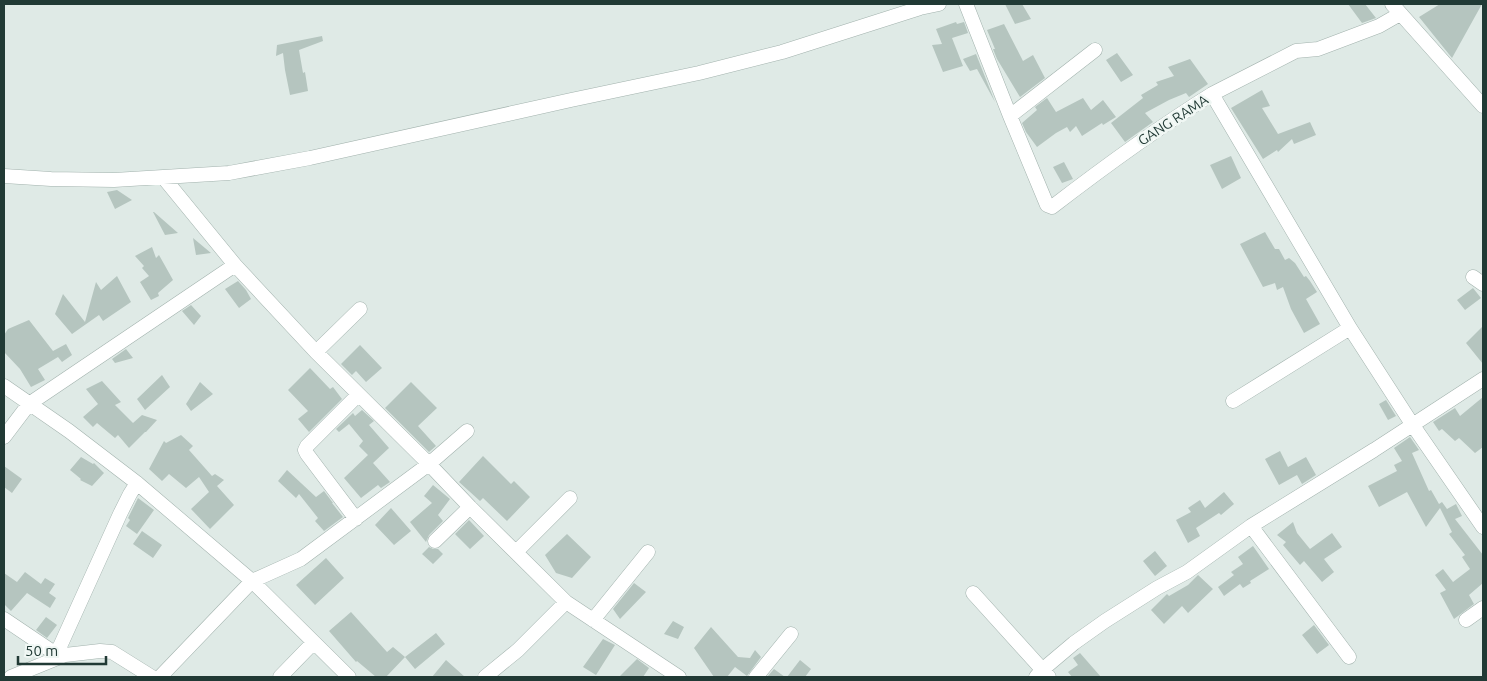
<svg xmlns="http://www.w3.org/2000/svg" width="1487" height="681" viewBox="0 0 1487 681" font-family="Ubuntu,sans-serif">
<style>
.building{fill:#b5c5bf}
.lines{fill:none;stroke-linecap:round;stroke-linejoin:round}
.minor-casing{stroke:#a2b2ad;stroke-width:15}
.minor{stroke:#fff;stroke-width:14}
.labels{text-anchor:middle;stroke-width:5;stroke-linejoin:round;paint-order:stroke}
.street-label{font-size:14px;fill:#213a35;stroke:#f0f7f4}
</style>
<rect width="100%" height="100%" fill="#dfeae6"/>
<path class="building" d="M 1005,4 L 1022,4 L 1031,19 L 1015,24 Z
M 1348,4 L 1365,4 L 1376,18 L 1362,23 Z
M 1440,4 L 1482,4 L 1452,58 L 1419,17 Z
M 956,22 L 957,24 L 964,22 L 968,33 L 952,38 L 963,66 L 943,72 L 932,45 L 942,44 L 936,29 Z
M 1004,24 L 1023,61 L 1033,55 L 1045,78 L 1020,97 L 997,59 L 993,49 L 995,49 L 987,30 Z
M 322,36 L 323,41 L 299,50 L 303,73 L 305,72 L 308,91 L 290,95 L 285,70 L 283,53 L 276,56 L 277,45 Z
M 1117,53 L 1133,75 L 1121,82 L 1106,60 Z
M 976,54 L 995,102 L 977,69 L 970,71 L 963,59 Z
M 1190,59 L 1208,84 L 1189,97 L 1186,93 L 1169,100 L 1145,113 L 1153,122 L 1125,142 L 1111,123 L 1143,98 L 1141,95 L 1158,85 L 1156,82 L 1174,76 L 1168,67 Z
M 1262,90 L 1270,106 L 1262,108 L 1278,134 L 1310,122 L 1316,135 L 1294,144 L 1292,139 L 1278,152 L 1277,150 L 1263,159 L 1231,108 Z
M 1047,98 L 1056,112 L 1083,98 L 1091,110 L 1103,100 L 1116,117 L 1103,125 L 1102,123 L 1082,136 L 1076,126 L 1070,132 L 1067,127 L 1056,133 L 1037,147 L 1026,132 L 1022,123 L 1037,110 L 1035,107 Z
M 1231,156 L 1241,178 L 1222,189 L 1210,165 Z
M 1064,162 L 1073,179 L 1062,183 L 1053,167 Z
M 117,190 L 132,200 L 115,209 L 107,192 Z
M 153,212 L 154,212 L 178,233 L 165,235 Z
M 1265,232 L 1275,249 L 1279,249 L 1285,260 L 1289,258 L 1295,263 L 1304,277 L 1306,276 L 1310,281 L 1317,292 L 1306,299 L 1320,324 L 1304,333 L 1291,309 L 1283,287 L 1277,290 L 1275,283 L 1263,287 L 1240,244 Z
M 193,238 L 211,253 L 196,255 Z
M 152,247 L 156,258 L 159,255 L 173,280 L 158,293 L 159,296 L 151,300 L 140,282 L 149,276 L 142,268 L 144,266 L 135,256 Z
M 117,276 L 131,302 L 103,321 L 99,315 L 72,334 L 55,314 L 63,294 L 85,322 L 96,282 L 101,290 Z
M 238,281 L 246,290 L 251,299 L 239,308 L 225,289 Z
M 1473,288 L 1481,298 L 1465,310 L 1457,300 Z
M 191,305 L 201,316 L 194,325 L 182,311 Z
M 29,320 L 53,351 L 66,344 L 72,355 L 62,362 L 58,357 L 38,369 L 45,380 L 31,387 L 20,369 L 4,352 L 4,335 L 8,329 Z
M 1483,326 L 1483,364 L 1466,343 Z
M 360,345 L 382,368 L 366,382 L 356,371 L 352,375 L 341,364 Z
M 126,349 L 133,358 L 115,363 L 112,359 Z
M 310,368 L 330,389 L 333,387 L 342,399 L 309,432 L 298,419 L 308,411 L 288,390 Z
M 162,375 L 170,387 L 145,410 L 137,399 Z
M 102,381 L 121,402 L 115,405 L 133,423 L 142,415 L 157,420 L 146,432 L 145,432 L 129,448 L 118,435 L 115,438 L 97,423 L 93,427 L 83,417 L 98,404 L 86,389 Z
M 200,382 L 213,394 L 191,411 L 186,404 Z
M 411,382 L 437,408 L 418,426 L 436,446 L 429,452 L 385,408 Z
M 1483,397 L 1483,447 L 1475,453 L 1459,438 L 1455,441 L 1442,429 L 1439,431 L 1433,422 L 1455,408 L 1460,416 Z
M 1386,400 L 1396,416 L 1388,420 L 1379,404 Z
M 362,410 L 374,421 L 369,425 L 389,448 L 373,463 L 390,482 L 381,488 L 378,485 L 361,498 L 344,478 L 368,455 L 359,446 L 363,441 L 349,424 L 339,432 L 336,429 L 353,413 L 355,416 Z
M 181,435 L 193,446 L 189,450 L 212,476 L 215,474 L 224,480 L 217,486 L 234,505 L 210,529 L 191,509 L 209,492 L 199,477 L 186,488 L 169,474 L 162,481 L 149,469 L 164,441 L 166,443 Z
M 1410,437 L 1419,450 L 1412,453 L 1429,491 L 1431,490 L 1439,504 L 1442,502 L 1447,509 L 1456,504 L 1462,516 L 1455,519 L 1483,555 L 1483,583 L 1469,595 L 1474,604 L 1454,619 L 1440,593 L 1446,590 L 1435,575 L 1443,569 L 1453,582 L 1470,569 L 1462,557 L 1465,555 L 1449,534 L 1452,532 L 1440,508 L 1426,527 L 1407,492 L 1379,507 L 1368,486 L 1397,471 L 1394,465 L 1402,461 L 1394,448 Z
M 1280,451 L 1288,467 L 1306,457 L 1316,475 L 1302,484 L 1297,475 L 1279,485 L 1265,459 Z
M 483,456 L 511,484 L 514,481 L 530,497 L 507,521 L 483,498 L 480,501 L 459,482 Z
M 81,457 L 93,464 L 94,463 L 104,473 L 92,486 L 80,480 L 81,479 L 70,470 Z
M 4,466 L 22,479 L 12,493 L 4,487 Z
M 287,470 L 316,497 L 324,491 L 333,503 L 332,503 L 343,517 L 324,531 L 315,521 L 318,518 L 299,494 L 296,498 L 278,481 Z
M 433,485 L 450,499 L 438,515 L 443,521 L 429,535 L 426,542 L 410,522 L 432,503 L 424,496 Z
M 1224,492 L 1234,504 L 1221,515 L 1219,513 L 1196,528 L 1200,536 L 1188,543 L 1176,520 L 1191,512 L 1188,508 L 1200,500 L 1205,508 Z
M 138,498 L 154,510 L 137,534 L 126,526 L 130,520 L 128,518 Z
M 391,508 L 411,531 L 394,545 L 375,525 Z
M 469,520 L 484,536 L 470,549 L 455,534 Z
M 1293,522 L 1297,533 L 1310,549 L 1332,533 L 1342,547 L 1324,559 L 1334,572 L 1322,582 L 1304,561 L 1300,565 L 1283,545 L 1286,542 L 1277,535 Z
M 142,531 L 162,545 L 153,558 L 133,544 Z
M 567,534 L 591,557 L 572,578 L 556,573 L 545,555 Z
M 1253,546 L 1269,569 L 1250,581 L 1251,583 L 1243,588 L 1240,584 L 1224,596 L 1218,587 L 1234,575 L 1231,572 L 1243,564 L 1238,557 Z
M 429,547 L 433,549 L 438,549 L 443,554 L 433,564 L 422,554 Z
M 1155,551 L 1167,566 L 1155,576 L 1143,561 Z
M 326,558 L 344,578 L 315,605 L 296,585 Z
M 25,572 L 41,584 L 45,578 L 55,584 L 49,593 L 56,598 L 50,608 L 27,593 L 11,611 L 4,604 L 4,573 L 17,582 Z
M 1198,575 L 1213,589 L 1188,613 L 1182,606 L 1164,624 L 1151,610 L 1167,594 L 1169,596 L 1188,585 Z
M 634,583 L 646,592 L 620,619 L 613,609 Z
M 351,612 L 387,652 L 393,647 L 405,657 L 386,677 L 376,677 L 357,661 L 356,662 L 329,631 Z
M 46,617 L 57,625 L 47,638 L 36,630 Z
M 673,621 L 684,627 L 678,639 L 664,634 Z
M 1314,625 L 1329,645 L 1317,654 L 1302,635 Z
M 711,627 L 738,657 L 750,658 L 755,650 L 761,657 L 747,676 L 735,667 L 727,677 L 714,677 L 694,648 Z
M 436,633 L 445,644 L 415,669 L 405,657 Z
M 603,639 L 615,645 L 596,675 L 583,667 Z
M 1080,653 L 1101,677 L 1072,677 L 1068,672 L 1078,665 L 1073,658 Z
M 637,659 L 649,668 L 643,677 L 619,677 Z
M 446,660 L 465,677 L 432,677 Z
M 800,660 L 811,669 L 805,677 L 787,677 Z
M 774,669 L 785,677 L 767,677 Z"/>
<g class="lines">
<g class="minor-casing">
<path id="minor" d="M 966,4 L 1010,116 L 1047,205 L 1052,207 C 1104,167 1156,129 1212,94 L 1350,328 L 1412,424 L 1483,527
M 1392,4 L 1483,106
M 1212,94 L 1296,51 L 1318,49 L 1379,26 L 1400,14
M 1010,116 L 1095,50
M 4,176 L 51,179 L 114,180 L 229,173 L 310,158 L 571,100 L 699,73 L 782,52 L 920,8 L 939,4
M 163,177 L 235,265 L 316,352 L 429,464 L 470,507 L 566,602 L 679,677
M 1473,277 L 1483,284
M 316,352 L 360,309
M 4,386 L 69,431 L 137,483 L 252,581 L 349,677
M 1233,401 L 1350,328
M 4,437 L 29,404 L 235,265
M 356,519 L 307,454 L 305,450 L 307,446 L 358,395
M 1251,526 L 1349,657
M 435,541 L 470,507
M 516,552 L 570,498
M 973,593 L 1049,677
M 4,619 L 50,650 L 65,655 L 100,651 L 112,652 L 152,677
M 593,620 L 648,552
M 1466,620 L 1483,608
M 57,653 L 120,514 L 130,494 L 137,483
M 11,677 L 65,655
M 160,677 L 252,581 L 301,559 L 429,464 L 467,431
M 280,677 L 313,643
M 485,677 L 518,650 L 566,602
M 756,677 L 791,634
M 1036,677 L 1042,670 L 1074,643 L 1105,621 L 1157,588 L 1187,572 L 1251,526 L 1374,450 L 1483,379"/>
</g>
<use href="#minor" class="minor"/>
</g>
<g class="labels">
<g class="street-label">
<text transform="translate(1173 120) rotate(-33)" y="5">GANG RAMA</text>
</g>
</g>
<rect width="1487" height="681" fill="none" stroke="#213a35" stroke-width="10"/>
<path d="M18 656v8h88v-8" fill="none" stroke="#213a35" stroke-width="2.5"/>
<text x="25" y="656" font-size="15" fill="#213a35" stroke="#f0f7f4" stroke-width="4" paint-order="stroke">50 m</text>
</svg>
